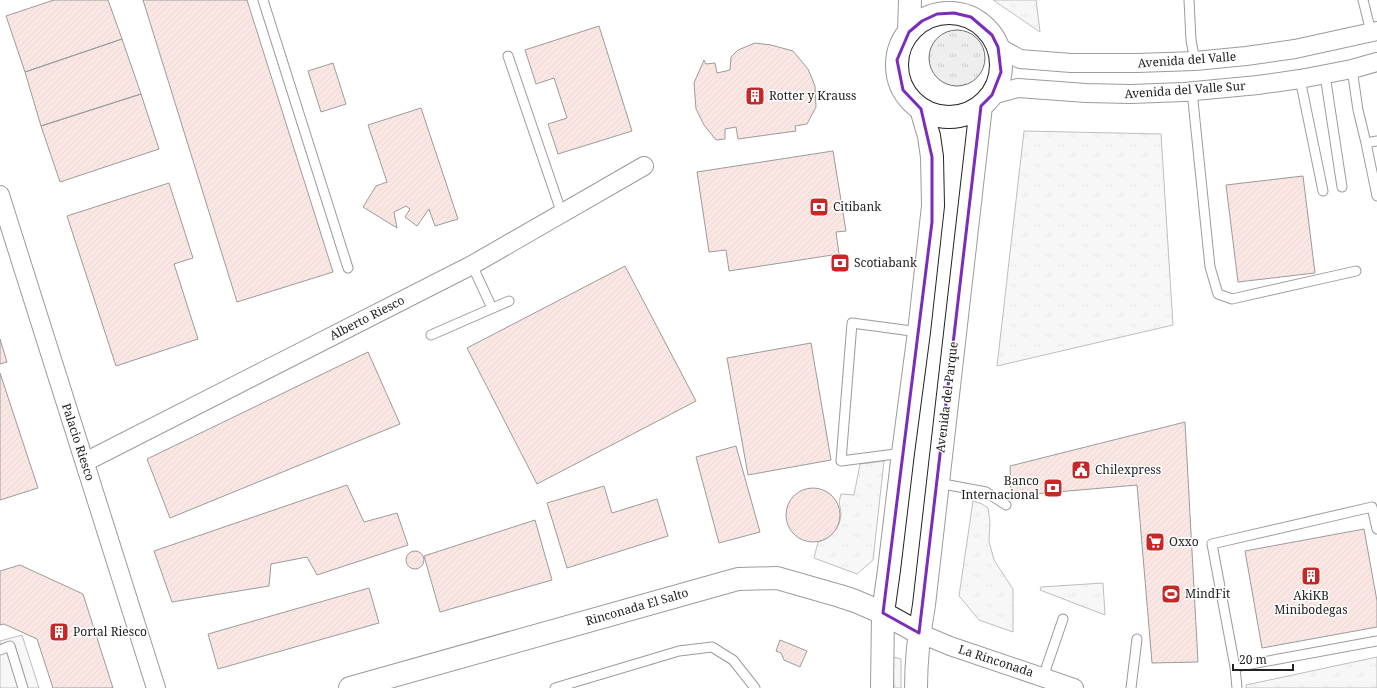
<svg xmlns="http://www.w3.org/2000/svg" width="1377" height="688" viewBox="0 0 1377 688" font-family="'Noto Serif',serif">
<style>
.grass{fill:url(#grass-tufts);stroke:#6f6f6f}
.parking{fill:#ededed;stroke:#6f6f6f}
.building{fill:url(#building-hatch);stroke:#222}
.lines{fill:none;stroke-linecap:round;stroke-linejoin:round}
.service-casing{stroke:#222;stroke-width:11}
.minor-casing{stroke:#222;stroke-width:20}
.tertiary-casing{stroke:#222;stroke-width:24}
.service{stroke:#fff;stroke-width:9}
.minor{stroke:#fff;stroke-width:18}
.tertiary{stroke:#fff;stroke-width:22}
.marked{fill:none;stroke:#7b2cbf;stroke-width:3;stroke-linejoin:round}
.labels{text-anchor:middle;stroke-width:3;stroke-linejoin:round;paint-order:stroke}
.street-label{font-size:12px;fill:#222;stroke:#fff}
.poi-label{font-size:12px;fill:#222;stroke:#fff;text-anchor:start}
</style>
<defs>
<pattern id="grass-tufts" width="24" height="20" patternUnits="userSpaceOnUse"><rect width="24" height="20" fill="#eee"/><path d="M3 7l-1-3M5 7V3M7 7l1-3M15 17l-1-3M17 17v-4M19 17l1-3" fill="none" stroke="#ccc"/></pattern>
<pattern id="building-hatch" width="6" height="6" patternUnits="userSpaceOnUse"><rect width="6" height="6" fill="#f3c9c0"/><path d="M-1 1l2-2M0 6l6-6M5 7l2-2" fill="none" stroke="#d0aca5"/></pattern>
</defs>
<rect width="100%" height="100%" fill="#fff"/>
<path class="grass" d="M 993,0 L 1036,0 L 1040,32 Z
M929 58a28 28 0 1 1 56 0a28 28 0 1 1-56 0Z
M 1024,131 L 1161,134 L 1173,325 L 997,366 Z
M 884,461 L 873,560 L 857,574 L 814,558 L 818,542 C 831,539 841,527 841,513 C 840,504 838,505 841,494 L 854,495 L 860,464 Z
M 973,501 L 982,504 L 988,508 L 990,521 L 989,541 L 994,560 L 1013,589 L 1013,632 L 979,620 L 959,596 Z
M 1103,583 L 1105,615 L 1040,590 L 1041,587 Z
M 893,657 L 901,659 L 901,688 L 894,688 Z
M 1377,657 L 1377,688 L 1246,688 L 1246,685 Z"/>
<path class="parking" d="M 22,635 L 39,688 L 0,688 L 0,641 Z"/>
<path class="building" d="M 54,0 L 108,0 L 122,39 L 25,72 L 6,16 Z
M 143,0 L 247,0 L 333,272 L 237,302 Z
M 599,26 L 632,131 L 558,154 L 548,124 L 567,118 L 554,78 L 536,84 L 525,50 Z
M 122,39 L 141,94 L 41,126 L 25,72 Z
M 755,43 L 771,45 L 793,51 L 808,69 L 815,86 L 816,107 L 807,124 L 795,126 L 796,131 L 738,139 L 736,127 L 725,129 L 725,139 L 716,140 L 704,125 L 696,109 L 694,83 L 704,60 L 706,64 L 715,63 L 717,73 L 730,70 L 731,57 L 738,50 Z
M 333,63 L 346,104 L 321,112 L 308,71 Z
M 141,94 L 159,149 L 60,182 L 41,126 Z
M 421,108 L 458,219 L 435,226 L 429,209 L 417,226 L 405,217 L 410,209 L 406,206 L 394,212 L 397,228 L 363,207 L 376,186 L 387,182 L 368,125 Z
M 833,151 L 846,231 L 836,232 L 839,254 L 729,271 L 726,250 L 709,252 L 697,172 Z
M 1303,176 L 1315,273 L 1238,282 L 1226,185 Z
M 169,183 L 193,258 L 174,264 L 198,339 L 116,366 L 67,216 Z
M 625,266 L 696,401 L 537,484 L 467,348 Z
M 0,339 L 7,362 L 0,364 Z
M 811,343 L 831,460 L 748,475 L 727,358 Z
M 368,352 L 400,424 L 170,518 L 147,459 Z
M 0,373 L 38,488 L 0,500 Z
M 1185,422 L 1198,662 L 1152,663 L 1137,485 L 1011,496 L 1010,466 Z
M 736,446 L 760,532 L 719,543 L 696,457 Z
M 347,485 L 364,522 L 397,513 L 408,545 L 317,575 L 307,557 L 271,564 L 269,586 L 172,602 L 154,551 Z
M 604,486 L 612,513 L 657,499 L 668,536 L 567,568 L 547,503 Z
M786 515a27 27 0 1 1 54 0a27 27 0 1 1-54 0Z
M 535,520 L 552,580 L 440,612 L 424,556 Z
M 1364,529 L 1377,601 L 1377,627 L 1262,648 L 1245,551 Z
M406 560a9 9 0 1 1 18 0a9 9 0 1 1-18 0Z
M 20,565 L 83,594 L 113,688 L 53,688 L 37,639 L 4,624 L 0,625 L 0,571 Z
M 369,588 L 379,623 L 218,669 L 208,634 Z
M 780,640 L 807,651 L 800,667 L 784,660 L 781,653 L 776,651 Z"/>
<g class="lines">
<g class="service-casing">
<path id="service" d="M 263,0 L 348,268
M 1189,0 L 1191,40 L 1195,61
M 1363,0 L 1371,32
M 508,56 L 562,214
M 1352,69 L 1358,110 L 1366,143 L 1377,196
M 1325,75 L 1342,187
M 1300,79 L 1323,191
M 1192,91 L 1210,267 L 1218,294 L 1232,299 L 1356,271
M 1366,143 L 1377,141
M 472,265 L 492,308
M 431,335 L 509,301
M 903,453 L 841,461 L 852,323 L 919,332
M 938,483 L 986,492 L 1006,505
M 0,650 L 10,646 L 23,688
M 1235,667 L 1377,641
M 1043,677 L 1063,619
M 555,688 L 679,651 L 712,647 L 733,660 L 755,688
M 1131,688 L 1137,639
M 1237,688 L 1235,667 L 1212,544 L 1372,507 L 1377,529"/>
</g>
<g class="minor-casing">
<path id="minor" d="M 998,47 L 1020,59 L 1071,63 L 1137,63 L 1195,61 L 1246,56 L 1295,49 L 1377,31
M 992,95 L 1018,88 L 1086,93 L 1131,94 L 1184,92 L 1258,85 L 1300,79 L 1352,69 L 1377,62
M 0,195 L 156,688
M 85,462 L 472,265 L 644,166
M 919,633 L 950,646 L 1074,688"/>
</g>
<g class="tertiary-casing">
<path id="tertiary" d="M897 65a52 52 0 1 1 104 0a52 52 0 1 1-104 0Z
M 909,32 L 910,0
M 350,688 L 738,579 L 777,578 L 840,596 L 855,601 L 883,613 L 919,633
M 882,688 L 883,613 L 889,570 L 903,453 L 919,332 L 933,206 L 932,157 L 929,136 L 921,109
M 916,688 C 916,660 919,633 924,605 L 981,106"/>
</g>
<use href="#service" class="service"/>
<use href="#minor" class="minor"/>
<use href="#tertiary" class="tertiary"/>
</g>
<path d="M0 0H1377V688H0ZM 954,13 L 971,17 L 992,35 L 998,47 L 1001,72 L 992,95 L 981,106 L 919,633 L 883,613 L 932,222 L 932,157 L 921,109 L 903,90 L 897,60 L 909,32 L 922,21 L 937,14 Z" fill="#fff" fill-opacity=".55" fill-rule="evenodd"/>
<path class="marked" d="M 954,13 L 971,17 L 992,35 L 998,47 L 1001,72 L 992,95 L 981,106 L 919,633 L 883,613 L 932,222 L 932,157 L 921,109 L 903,90 L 897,60 L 909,32 L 922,21 L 937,14 Z"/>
<defs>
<g id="building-square" transform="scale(1)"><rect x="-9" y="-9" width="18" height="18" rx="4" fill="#c62828" stroke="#fff"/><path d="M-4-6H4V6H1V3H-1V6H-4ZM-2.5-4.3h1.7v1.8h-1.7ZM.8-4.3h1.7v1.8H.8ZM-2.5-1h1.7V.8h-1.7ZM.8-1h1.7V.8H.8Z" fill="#fff"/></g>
<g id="bank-square" transform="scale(1)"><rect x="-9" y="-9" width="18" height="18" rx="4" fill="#c62828" stroke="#fff"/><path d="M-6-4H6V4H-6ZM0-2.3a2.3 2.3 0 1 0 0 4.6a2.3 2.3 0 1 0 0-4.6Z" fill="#fff"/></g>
<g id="civic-square" transform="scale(1)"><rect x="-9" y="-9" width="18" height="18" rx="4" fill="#c62828" stroke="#fff"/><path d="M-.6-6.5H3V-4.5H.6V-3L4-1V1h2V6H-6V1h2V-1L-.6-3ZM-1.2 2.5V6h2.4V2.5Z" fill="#fff"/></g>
<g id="supermarket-square" transform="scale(1)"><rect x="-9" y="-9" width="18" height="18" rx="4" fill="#c62828" stroke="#fff"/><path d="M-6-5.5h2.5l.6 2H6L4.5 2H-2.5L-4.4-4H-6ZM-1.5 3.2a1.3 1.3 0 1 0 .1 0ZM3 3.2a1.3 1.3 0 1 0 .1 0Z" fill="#fff"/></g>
<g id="stadium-square" transform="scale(1)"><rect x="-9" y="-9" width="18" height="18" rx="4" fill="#c62828" stroke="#fff"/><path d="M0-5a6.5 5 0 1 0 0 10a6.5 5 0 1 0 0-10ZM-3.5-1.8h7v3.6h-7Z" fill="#fff"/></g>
</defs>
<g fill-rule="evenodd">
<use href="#building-square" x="755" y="96"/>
<use href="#bank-square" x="819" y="207"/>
<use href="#bank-square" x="840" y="263"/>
<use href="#civic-square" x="1081" y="470"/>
<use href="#bank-square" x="1053" y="488"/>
<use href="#supermarket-square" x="1155" y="542"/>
<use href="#building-square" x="1311" y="576"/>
<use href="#stadium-square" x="1171" y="594"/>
<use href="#building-square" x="59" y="632"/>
</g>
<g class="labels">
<g class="street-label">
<text transform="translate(1187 60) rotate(-4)" y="4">Avenida del Valle</text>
<text transform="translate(1185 90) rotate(-4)" y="4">Avenida del Valle Sur</text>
<text transform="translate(367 318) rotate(-27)" y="4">Alberto Riesco</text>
<text transform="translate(947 397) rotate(-83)" y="4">Avenida del Parque</text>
<text transform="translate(78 442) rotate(72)" y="4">Palacio Riesco</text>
<text transform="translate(637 607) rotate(-16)" y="4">Rinconada El Salto</text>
<text transform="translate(996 661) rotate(18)" y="4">La Rinconada</text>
</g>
<g class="poi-label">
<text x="769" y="100">Rotter y Krauss</text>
<text x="833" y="211">Citibank</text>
<text x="854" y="267">Scotiabank</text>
<text x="1095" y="474">Chilexpress</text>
<text x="1039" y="485" text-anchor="end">Banco<tspan x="1039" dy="14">Internacional</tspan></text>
<text x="1169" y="546">Oxxo</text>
<text x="1185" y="598">MindFit</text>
<text x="1311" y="600" text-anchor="middle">AkiKB<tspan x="1311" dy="14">Minibodegas</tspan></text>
<text x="73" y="636">Portal Riesco</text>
</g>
</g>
<path d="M1233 664v6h60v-6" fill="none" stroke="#222222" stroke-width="2"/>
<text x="1239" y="664" font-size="12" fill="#222222" stroke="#ffffff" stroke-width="3" paint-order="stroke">20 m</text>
</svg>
